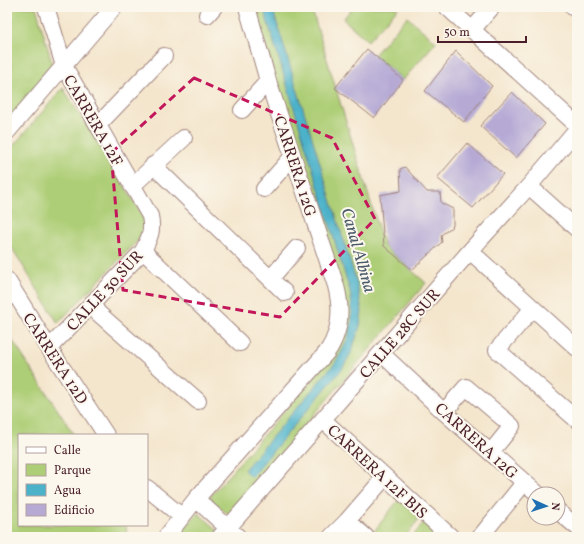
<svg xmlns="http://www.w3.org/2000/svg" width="584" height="544" viewBox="0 0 584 544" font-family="Vollkorn,serif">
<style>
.green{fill:#adce76;stroke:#7c7650}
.water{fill:#4bb2ca;stroke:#4a687a}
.building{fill:#b6aad5}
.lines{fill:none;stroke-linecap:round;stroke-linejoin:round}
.minor-casing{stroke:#9f827c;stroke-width:18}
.minor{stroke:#fff;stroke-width:16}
.marked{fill:none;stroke:#c2185b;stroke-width:3;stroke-dasharray:8 5;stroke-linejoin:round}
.labels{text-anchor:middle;stroke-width:4;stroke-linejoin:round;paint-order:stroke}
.street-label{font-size:16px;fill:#4a1f2b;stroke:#fbf7ec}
.water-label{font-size:17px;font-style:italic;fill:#4a5a6b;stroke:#fbf7ec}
</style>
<rect width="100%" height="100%" fill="#fbf7ec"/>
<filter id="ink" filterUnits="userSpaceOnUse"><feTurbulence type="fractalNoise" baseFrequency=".025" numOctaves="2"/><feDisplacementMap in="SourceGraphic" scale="8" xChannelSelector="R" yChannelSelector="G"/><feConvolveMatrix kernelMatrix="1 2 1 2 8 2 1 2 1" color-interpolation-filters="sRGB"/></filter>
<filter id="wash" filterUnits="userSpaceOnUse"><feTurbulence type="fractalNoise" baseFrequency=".012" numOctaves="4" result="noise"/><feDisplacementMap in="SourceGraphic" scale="16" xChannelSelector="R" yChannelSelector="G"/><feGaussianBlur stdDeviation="0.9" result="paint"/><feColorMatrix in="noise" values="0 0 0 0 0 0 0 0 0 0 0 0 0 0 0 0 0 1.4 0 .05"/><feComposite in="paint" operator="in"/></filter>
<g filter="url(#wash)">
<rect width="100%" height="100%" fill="#f4e6cd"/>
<path class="green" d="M 7,7 L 36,7 L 52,63 L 7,125 Z
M 254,7 L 311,7 L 384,246 L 426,283 L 229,515 L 209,498 L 320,370 L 343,334 L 292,138 Z
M 353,7 L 399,7 L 368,41 L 343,19 Z
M 407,17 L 436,42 L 403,80 L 374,55 Z
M 63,88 L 144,217 L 145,233 L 58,323 L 7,240 L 7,153 Z
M 7,332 L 74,435 L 19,435 L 19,525 L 126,525 L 127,537 L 7,537 Z
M 400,498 L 422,515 L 405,537 L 376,537 L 372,534 Z
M 198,513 L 218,530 L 212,537 L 176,537 Z
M 424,522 L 440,534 L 437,537 L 412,537 Z"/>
<path class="water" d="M 263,7 L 272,7 L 357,284 L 362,311 L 360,326 L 351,353 L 342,369 L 251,477 L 244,470 L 335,363 C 351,338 355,320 350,291 Z"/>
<g id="blocks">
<path class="building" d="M 367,49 L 403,80 L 374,118 L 335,88 Z
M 456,51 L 492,86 L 464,122 L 425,91 Z
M 512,92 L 545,124 L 516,158 L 480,126 Z
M 467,143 L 503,174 L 473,208 L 437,178 Z
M 405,167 L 427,192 L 440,192 L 441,203 L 453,209 L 453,226 L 441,235 L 442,242 L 412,270 L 384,246 L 380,195 L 401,191 L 400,169 Z"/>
</g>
</g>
<g filter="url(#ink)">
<use href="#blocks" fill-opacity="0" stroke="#9f827c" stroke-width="1"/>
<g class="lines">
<g class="minor-casing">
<path id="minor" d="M 46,7 L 64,66 L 150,216 C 153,232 150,236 143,251 L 49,348
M 447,7 L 577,125
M 573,7 L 577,10
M 207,15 L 214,7
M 472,30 L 492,7
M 242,110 L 268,81
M 98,125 L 164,56
M 7,132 L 114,7
M 153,165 L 285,293
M 132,186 L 184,138
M 529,186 L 577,229
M 264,189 L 293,156
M 143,251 L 240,343
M 470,251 L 577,348
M 271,278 L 297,248
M 7,280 L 49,348 L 106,435
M 92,303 L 98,313 L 198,401
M 533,308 L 497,350 L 577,420
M 381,353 L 444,412 L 538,494
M 444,412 L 466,387 L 512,426 L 491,452
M 323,420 L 451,537
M 147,488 L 181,516
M 196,499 L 238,537
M 558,511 L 577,527
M 347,521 L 366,537
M 166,537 L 196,499 L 327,352 C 341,332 342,309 336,286 L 268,81 L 247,7
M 220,537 L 470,251 L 529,186 L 577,129
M 331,537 L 347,521 L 385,477
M 480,537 L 524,483"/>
</g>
<use href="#minor" class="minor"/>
</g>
</g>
<path class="marked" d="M 194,78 L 332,138 L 375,219 L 280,317 L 123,290 L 111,153 Z"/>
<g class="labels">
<g class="street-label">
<text transform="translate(94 120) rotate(60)" y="6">CARRERA 12F</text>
<text transform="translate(296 166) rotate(72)" y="6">CARRERA 12G</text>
<text transform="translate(104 290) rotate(-47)" y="6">CALLE 30 SUR</text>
<text transform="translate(399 333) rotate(-49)" y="6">CALLE 28C SUR</text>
<text transform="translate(56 358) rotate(57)" y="6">CARRERA 12D</text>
<text transform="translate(477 440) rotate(42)" y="6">CARRERA 12G</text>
<text transform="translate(378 471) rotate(43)" y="6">CARRERA 12F BIS</text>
</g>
<g class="water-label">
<text transform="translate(359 250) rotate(74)" y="6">Canal Albina</text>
</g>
</g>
<rect width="584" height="544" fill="none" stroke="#fbf7ec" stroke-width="24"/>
<rect x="18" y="434" width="130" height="92" fill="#fbf7ec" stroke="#b4a19f"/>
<rect x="26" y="447" width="20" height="6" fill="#ffffff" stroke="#b4a19f"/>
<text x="54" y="454" font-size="12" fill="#4a1f2b">Calle</text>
<rect x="26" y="464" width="20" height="12" fill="#adce76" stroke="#b4a19f"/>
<text x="54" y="474" font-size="12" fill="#4a1f2b">Parque</text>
<rect x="26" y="484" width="20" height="12" fill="#4bb2ca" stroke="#b4a19f"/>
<text x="54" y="494" font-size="12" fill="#4a1f2b">Agua</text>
<rect x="26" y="504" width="20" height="12" fill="#b6aad5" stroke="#b4a19f"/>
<text x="54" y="514" font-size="12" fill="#4a1f2b">Edificio</text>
<g transform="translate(546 506) rotate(93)"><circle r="19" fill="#fbf7ec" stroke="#b4a19f"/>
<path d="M0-3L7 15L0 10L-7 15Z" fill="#1f6fb2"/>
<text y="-6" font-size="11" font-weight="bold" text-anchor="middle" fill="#4a1f2b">N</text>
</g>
<path d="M438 36v6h88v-6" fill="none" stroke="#4a1f2b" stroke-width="2"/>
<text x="444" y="36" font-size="12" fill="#4a1f2b" stroke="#fbf7ec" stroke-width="3" paint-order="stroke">50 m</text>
</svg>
